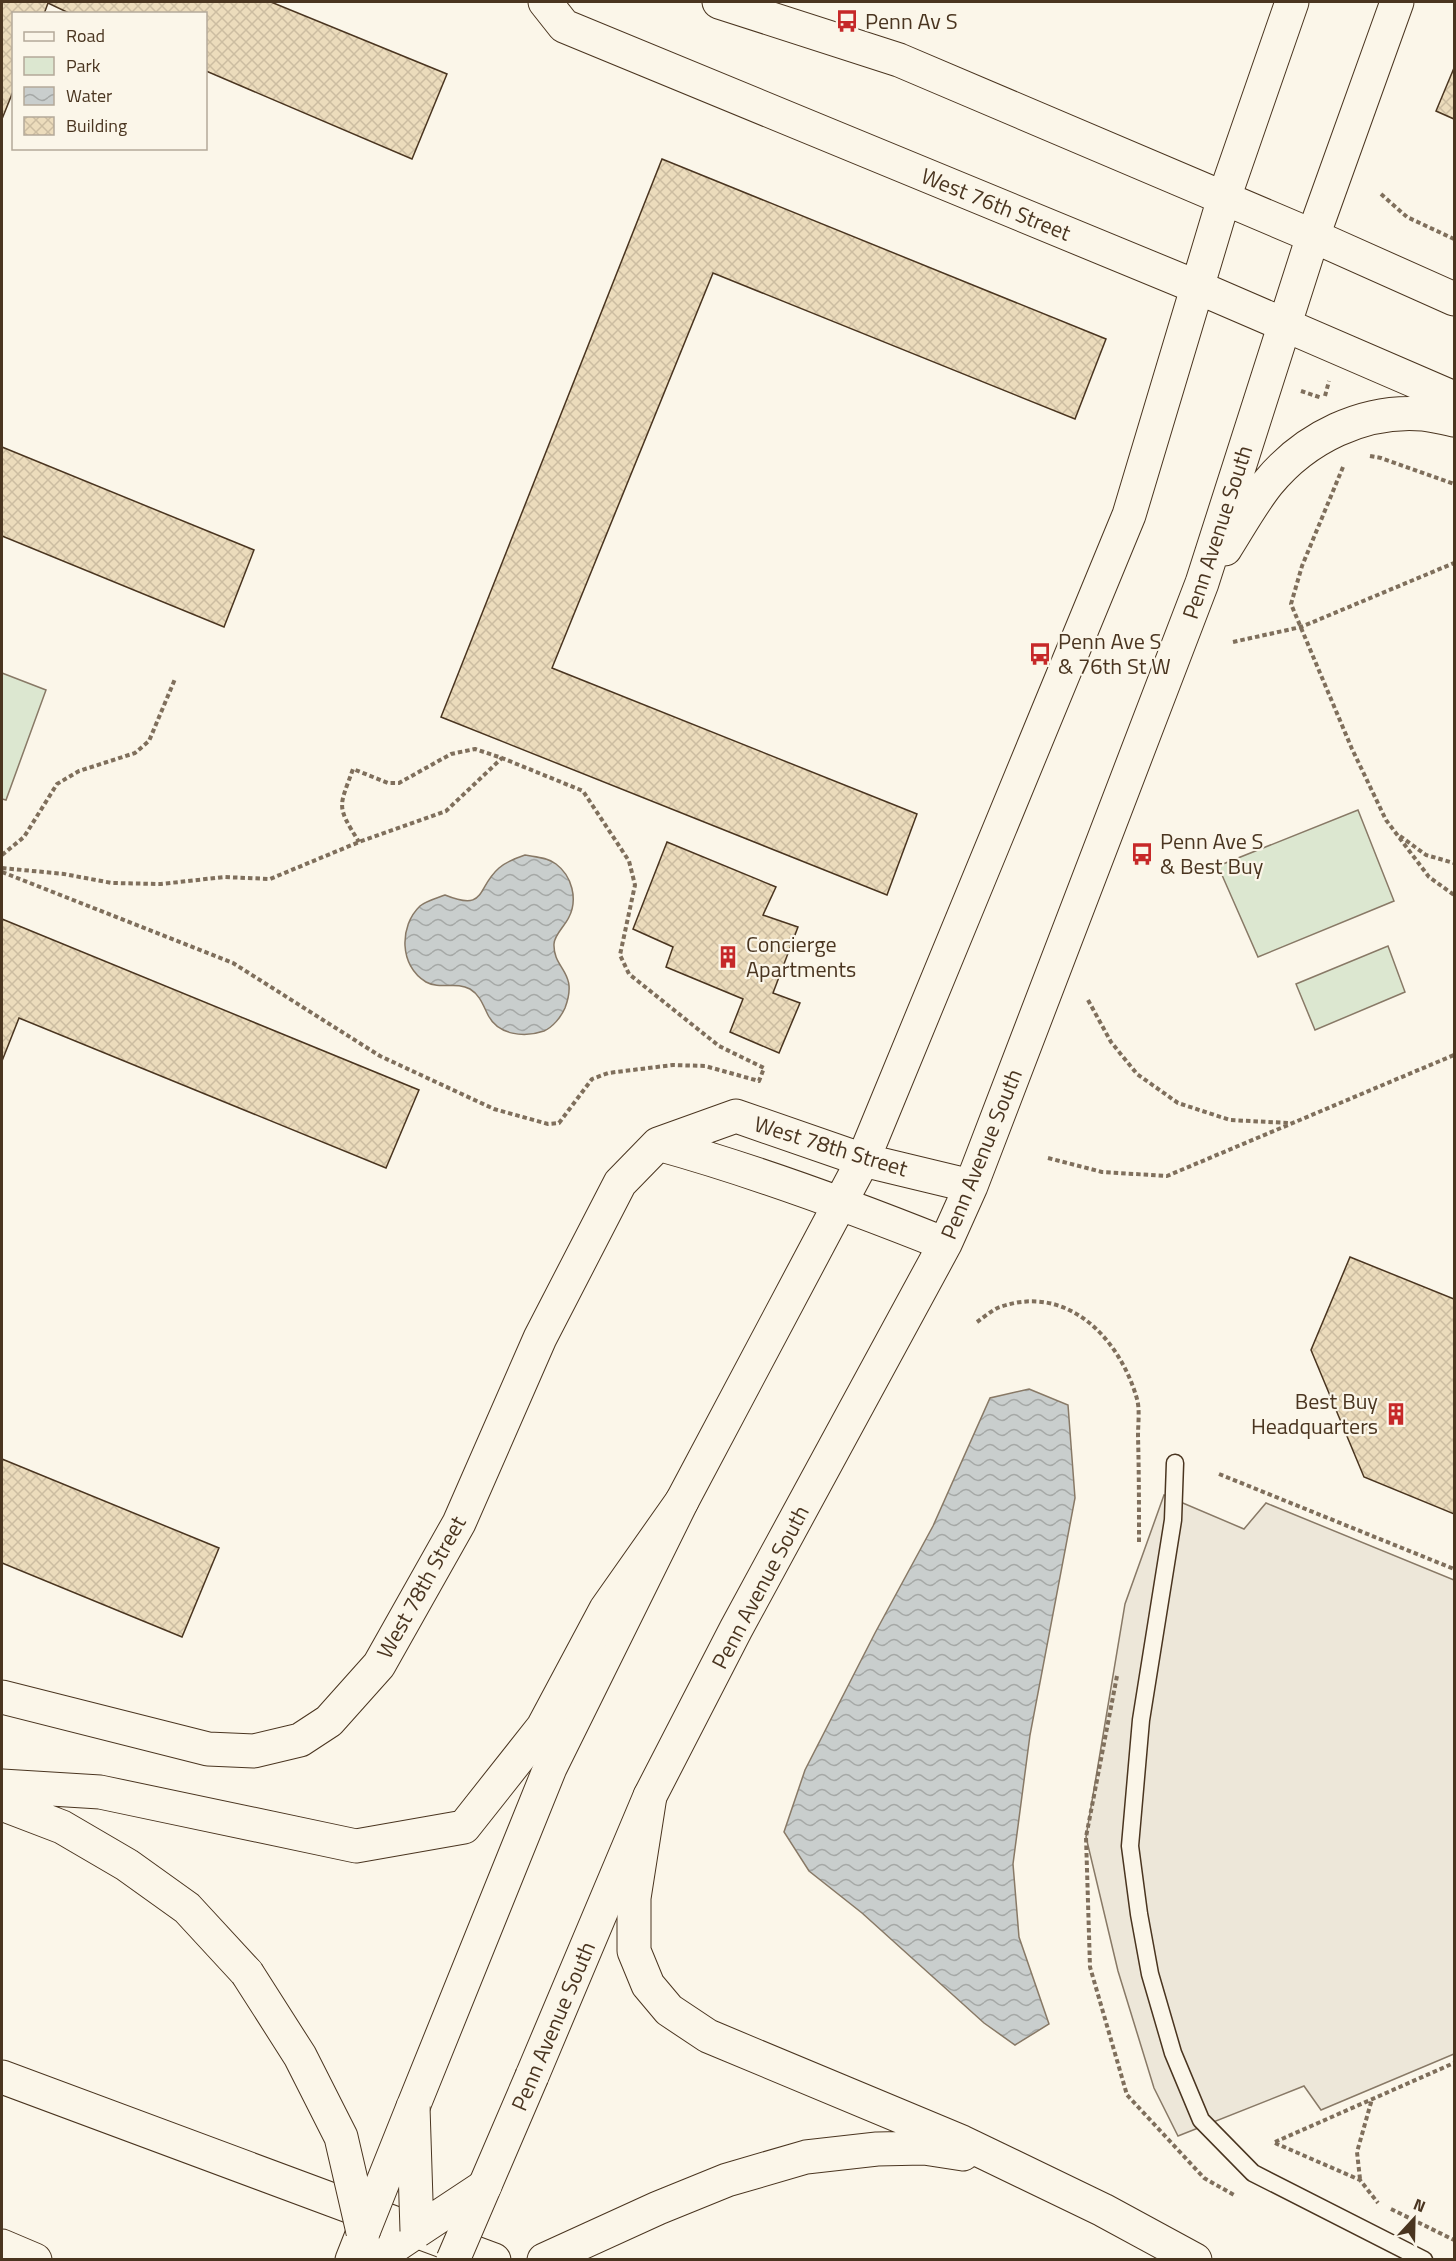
<svg xmlns="http://www.w3.org/2000/svg" width="1456" height="2261" viewBox="0 0 1456 2261" font-family="'Titillium Web',sans-serif">
<style>
.green{fill:#dce7d0;stroke:#887966;stroke-width:1.5}
.parking{fill:#ede7d9;stroke:#887966;stroke-width:1.5}
.water{fill:url(#water-waves);stroke:#887966;stroke-width:1.5}
.building{fill:url(#building-cross-hatch);stroke:#4a3520;stroke-width:1.5}
.lines{fill:none;stroke-linecap:round;stroke-linejoin:round}
.lane-casing{stroke:#4a3520;stroke-width:19}
.secondary-casing{stroke:#4a3520;stroke-width:35}
.highway-casing{stroke:#4a3520;stroke-width:35}
.path{stroke:#7f6f5c;stroke-width:4;stroke-dasharray:4.5 3;stroke-linecap:butt}
.lane{stroke:#fbf6e9;stroke-width:16}
.secondary{stroke:#fbf6e9;stroke-width:33}
.highway{stroke:#fbf6e9;stroke-width:33}
.secondary-bridge-casing{stroke:#4a3520;stroke-width:35;stroke-linecap:butt}
.highway-bridge-casing{stroke:#4a3520;stroke-width:35;stroke-linecap:butt}
.secondary-bridge{stroke:#fbf6e9;stroke-width:33}
.highway-bridge{stroke:#fbf6e9;stroke-width:33}
.labels{text-anchor:middle;stroke-width:4.5;stroke-linejoin:round;paint-order:stroke}
.poi-label{font-size:22px;fill:#4a3520;stroke:#fbf6e9;text-anchor:start}
.street-label{font-size:22px;fill:#4a3520;stroke:#fbf6e9}
</style>
<defs>
<pattern id="water-waves" width="16" height="10" patternUnits="userSpaceOnUse" patternTransform="scale(1.5)"><rect width="16" height="10" fill="#c9cecd"/><path d="M0 5q4-4 8 0t8 0" fill="none" stroke="#a5a8a6"/></pattern>
<pattern id="building-cross-hatch" width="8" height="8" patternUnits="userSpaceOnUse" patternTransform="scale(1.5)"><rect width="8" height="8" fill="#ecdcbc"/><path d="M0 0l8 8M0 8l8-8" fill="none" stroke="#ccbda1"/></pattern>
</defs>
<rect width="100%" height="100%" fill="#fbf6e9"/>
<path class="green" d="M 2,673 L 46,690 L 6,800 L 2,799 Z
M 1358,810 L 1394,901 L 1258,957 L 1218,866 Z
M 1388,946 L 1405,992 L 1315,1030 L 1296,984 Z"/>
<path class="parking" d="M 1164,1495 L 1244,1529 L 1266,1503 L 1454,1580 L 1454,2054 L 1321,2110 L 1304,2086 L 1178,2136 L 1154,2088 L 1118,1971 L 1086,1837 L 1125,1604 Z"/>
<path class="water" d="M 525,855 C 535,857 547,857 556,864 C 572,876 578,899 569,917 C 565,926 554,935 554,944 C 553,970 579,971 565,1008 C 561,1017 553,1027 544,1031 C 524,1038 498,1035 488,1015 C 483,1005 480,995 470,989 C 456,981 440,990 426,982 C 399,966 399,926 420,906 C 426,901 437,898 445,895 C 487,912 476,888 499,868 C 507,861 516,858 525,855 Z
M 1029,1389 L 1068,1405 L 1075,1498 L 1030,1735 L 1013,1864 L 1019,1937 L 1049,2024 L 1015,2045 L 984,2023 L 862,1913 L 809,1871 L 784,1832 L 805,1770 L 875,1633 L 933,1526 L 990,1398 Z"/>
<path class="building" d="M 2,2 L 271,2 L 447,74 L 412,159 L 206,71 L 206,14 L 71,14 L 48,3 L 44,14 L 14,14 L 14,89 L 2,119 Z
M 1454,68 L 1454,119 L 1436,111 Z
M 662,159 L 1106,339 L 1075,419 L 713,273 L 552,668 L 917,814 L 887,895 L 441,717 Z
M 2,447 L 254,550 L 224,627 L 2,536 Z
M 667,842 L 776,887 L 763,915 L 798,927 L 773,993 L 800,1003 L 779,1053 L 730,1032 L 743,999 L 666,967 L 673,947 L 633,929 Z
M 2,919 L 419,1090 L 386,1168 L 19,1018 L 2,1061 Z
M 1350,1257 L 1454,1299 L 1454,1514 L 1364,1477 L 1311,1350 Z
M 2,1459 L 219,1548 L 182,1637 L 2,1563 Z"/>
<g class="lines">
<g class="lane-casing">
<path id="lane" d="M 1175,1463 L 1173,1520 L 1141,1720 L 1130,1846 L 1139,1914 L 1150,1974 L 1173,2053 L 1201,2120 L 1253,2173 L 1424,2260"/>
</g>
<g class="secondary-casing">
<path id="secondary" d="M 545,2 L 564,26 L 1197,287 L 1454,398
M 719,2 L 899,60 L 1313,236 L 1454,299
M 1225,549 C 1239,527 1252,503 1268,483 C 1305,438 1363,409 1423,414 C 1433,415 1444,418 1454,420
M 658,1144 C 756,1171 850,1206 945,1244
M 2,1697 L 208,1749 L 254,1751 L 300,1740 L 329,1721 L 379,1665 L 459,1523 L 540,1338 L 620,1183 L 658,1144 L 736,1116 L 863,1160 L 971,1186
M 532,2076 L 650,1796 L 736,1629 L 945,1244 L 971,1186 L 1202,583 L 1313,236 L 1397,2
M 413,2107 L 550,1768 L 682,1501 L 863,1160 L 1129,515 L 1224,198 L 1292,2
M 352,2260 L 363,2232"/>
</g>
<g class="highway-casing">
<path id="highway" d="M 2,1786 L 100,1792 L 356,1846 L 464,1827 L 543,1727 L 606,1609 L 682,1501
M 650,1796 L 634,1898 L 634,1951 L 648,1985 L 669,2010 L 708,2036 L 962,2142 L 1103,2210 L 1195,2260
M 2,1804 L 62,1827 L 127,1865 L 187,1908 L 247,1973
M 2,2077 L 494,2260
M 2,2246 L 35,2260
M 374,2260 L 417,2231
M 544,2260 L 658,2208 L 727,2180 L 806,2157 L 877,2149 L 924,2148 L 963,2154"/>
</g>
<path class="path" d="M 1381,194 L 1407,217 L 1454,239
M 1301,391 L 1322,398
M 1325,396 L 1329,381
M 1370,456 L 1381,458 L 1454,484
M 1343,467 L 1302,566 L 1291,604 L 1352,749 L 1386,820 L 1429,877 L 1454,895
M 1233,642 L 1301,627 L 1454,563
M 1400,836 L 1426,855 L 1454,863
M 2,855 L 24,837 L 57,784 L 79,771 L 135,753 L 149,741 L 175,679
M 2,868 L 64,874 L 112,883 L 161,884 L 224,877 L 270,879 L 359,842 L 446,811 L 502,758
M 2,872 L 233,963 L 380,1056 L 494,1109 L 548,1124 L 559,1123 L 592,1079 L 608,1073 L 673,1065 L 705,1066 L 759,1081 L 764,1068 L 719,1046 L 629,974 L 620,955 L 635,885 L 629,861 L 583,791 L 502,758 L 475,749 L 451,754 L 399,783 L 388,783 L 353,769 C 339,808 336,805 359,842
M 1088,1000 L 1111,1042 L 1137,1074 L 1178,1103 L 1230,1120 L 1289,1123
M 1048,1158 L 1102,1172 L 1167,1176 L 1454,1055
M 977,1322 C 984,1317 992,1310 1000,1307 C 1068,1283 1120,1339 1137,1399 C 1140,1410 1138,1424 1138,1436 C 1139,1472 1139,1508 1139,1545
M 1219,1474 L 1454,1569
M 1117,1676 L 1086,1837 L 1090,1967 L 1127,2095 L 1204,2178 L 1234,2195
M 1275,2142 L 1454,2063
M 1275,2143 L 1360,2180 L 1378,2203
M 1360,2179 L 1357,2152 L 1372,2099
M 1391,2209 L 1454,2240"/>
<use href="#lane" class="lane"/>
<use href="#secondary" class="secondary"/>
<use href="#highway" class="highway"/>
<g class="secondary-bridge-casing">
<path id="secondary-bridge" d="M 363,2232 L 413,2107
M 453,2260 L 532,2076"/>
</g>
<g class="highway-bridge-casing">
<path id="highway-bridge" d="M 247,1973 L 300,2056 L 341,2137 L 363,2232
M 413,2107 L 417,2231
M 417,2231 L 485,2186"/>
</g>
<use href="#secondary-bridge" class="secondary-bridge"/>
<use href="#highway-bridge" class="highway-bridge"/>
</g>
<defs>
<g id="bus-bare" transform="scale(1.8)"><path d="M-5-6H5V4H4V6H2V4H-2V6H-4V4H-5ZM-3.5-4V0h7V-4ZM-3.5 1.2v1.5H-2V1.2ZM2 1.2v1.5H3.5V1.2Z" fill="#c62828" stroke="#fbf6e9" stroke-width="2.5" paint-order="stroke"/></g>
<g id="building-bare" transform="scale(1.8)"><path d="M-4-6H4V6H1V3H-1V6H-4ZM-2.5-4.3h1.7v1.8h-1.7ZM.8-4.3h1.7v1.8H.8ZM-2.5-1h1.7V.8h-1.7ZM.8-1h1.7V.8H.8Z" fill="#c62828" stroke="#fbf6e9" stroke-width="2.5" paint-order="stroke"/></g>
</defs>
<g fill-rule="evenodd">
<use href="#bus-bare" x="847" y="21"/>
<use href="#bus-bare" x="1040" y="654"/>
<use href="#bus-bare" x="1142" y="854"/>
<use href="#building-bare" x="728" y="957"/>
<use href="#building-bare" x="1396" y="1414"/>
</g>
<g class="labels">
<g class="poi-label">
<text x="865" y="29">Penn Av S</text>
<text x="1058" y="649">Penn Ave S<tspan x="1058" dy="25">&amp; 76th St W</tspan></text>
<text x="1160" y="849">Penn Ave S<tspan x="1160" dy="25">&amp; Best Buy</tspan></text>
<text x="746" y="952">Concierge<tspan x="746" dy="25">Apartments</tspan></text>
<text x="1378" y="1409" text-anchor="end">Best Buy<tspan x="1378" dy="25">Headquarters</tspan></text>
</g>
<g class="street-label">
<text transform="translate(996 204) rotate(22)" y="8">West 76th Street</text>
<text transform="translate(1217 532) rotate(-72)" y="8">Penn Avenue South</text>
<text transform="translate(831 1146) rotate(17)" y="8">West 78th Street</text>
<text transform="translate(981 1154) rotate(-68)" y="8">Penn Avenue South</text>
<text transform="translate(421 1587) rotate(-61)" y="8">West 78th Street</text>
<text transform="translate(760 1587) rotate(-62)" y="8">Penn Avenue South</text>
<text transform="translate(553 2026) rotate(-67)" y="8">Penn Avenue South</text>
</g>
</g>
<rect width="1456" height="2261" fill="none" stroke="#4a3520" stroke-width="6"/>
<rect x="12" y="12" width="195" height="138" fill="#fbf6e9" stroke="#b4a999" stroke-width="1.5"/>
<rect x="24" y="32" width="30" height="9" fill="#fbf6e9" stroke="#b4a999" stroke-width="1.5"/>
<text x="66" y="42" font-size="18" fill="#4a3520">Road</text>
<rect x="24" y="57" width="30" height="18" fill="#dce7d0" stroke="#b4a999" stroke-width="1.5"/>
<text x="66" y="72" font-size="18" fill="#4a3520">Park</text>
<rect x="24" y="87" width="30" height="18" fill="url(#water-waves)" stroke="#b4a999" stroke-width="1.5"/>
<text x="66" y="102" font-size="18" fill="#4a3520">Water</text>
<rect x="24" y="117" width="30" height="18" fill="url(#building-cross-hatch)" stroke="#b4a999" stroke-width="1.5"/>
<text x="66" y="132" font-size="18" fill="#4a3520">Building</text>
<g transform="translate(1414 2219) rotate(22)" stroke="#fbf6e9" stroke-width="4.5" paint-order="stroke">
<path d="M0-4.5L10 22L0 15L-10 22Z" fill="#4a3520"/>
<text y="-9" font-size="16" font-weight="bold" text-anchor="middle" fill="#4a3520">N</text>
</g>
</svg>
